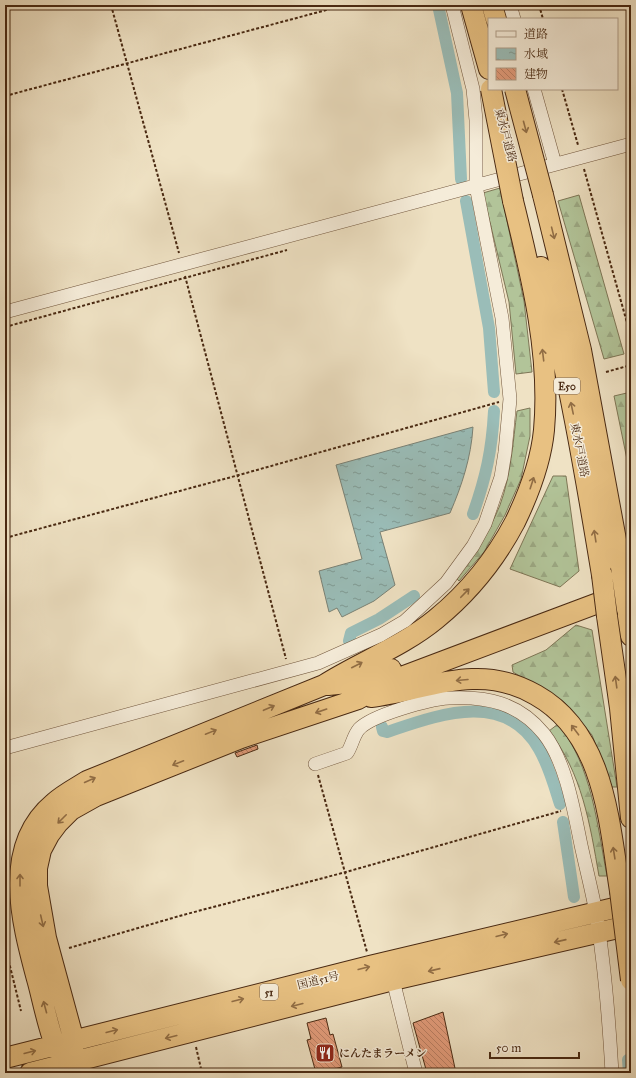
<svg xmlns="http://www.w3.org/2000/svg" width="636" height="1078" viewBox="0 0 636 1078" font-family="'IM FELL Great Primer','Noto Serif JP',serif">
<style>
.forest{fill:url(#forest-firs);stroke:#7e7656}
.water{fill:url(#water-ripples);stroke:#7a8276}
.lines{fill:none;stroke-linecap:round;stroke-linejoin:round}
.canal{stroke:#9abdb8;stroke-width:12}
.building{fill:url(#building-back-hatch);stroke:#492912}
.minor-casing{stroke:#72573e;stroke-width:14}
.highway-casing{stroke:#492912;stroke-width:22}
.path{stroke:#492912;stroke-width:2;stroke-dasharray:3 2;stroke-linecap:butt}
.minor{stroke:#f5ecd9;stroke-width:13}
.highway{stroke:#e8c182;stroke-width:20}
.highway-bridge-casing{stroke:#492912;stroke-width:22;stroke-linecap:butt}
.highway-bridge{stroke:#e8c182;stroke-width:20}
.oneway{stroke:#916d44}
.labels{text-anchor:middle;stroke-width:3;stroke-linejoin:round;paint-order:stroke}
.shield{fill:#f5ecd9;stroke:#7d644e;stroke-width:1}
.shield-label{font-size:10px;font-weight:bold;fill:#492912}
.street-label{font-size:11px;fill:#492912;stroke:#f5ecd9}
.poi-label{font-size:11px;font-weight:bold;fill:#492912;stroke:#f5ecd9;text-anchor:start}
</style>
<defs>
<pattern id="forest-firs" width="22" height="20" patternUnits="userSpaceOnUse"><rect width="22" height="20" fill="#b2c499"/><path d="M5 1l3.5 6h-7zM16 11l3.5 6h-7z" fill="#9ba883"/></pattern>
<pattern id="water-ripples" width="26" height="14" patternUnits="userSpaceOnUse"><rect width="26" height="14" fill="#9abdb8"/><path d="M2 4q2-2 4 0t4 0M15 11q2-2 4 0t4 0" fill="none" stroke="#809a94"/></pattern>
<pattern id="building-back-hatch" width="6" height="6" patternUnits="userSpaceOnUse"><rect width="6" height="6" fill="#e49c7b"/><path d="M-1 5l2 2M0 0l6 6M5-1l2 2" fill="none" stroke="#bb7f63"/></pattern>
</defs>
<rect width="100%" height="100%" fill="#efe2c4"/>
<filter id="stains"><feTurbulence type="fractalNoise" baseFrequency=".005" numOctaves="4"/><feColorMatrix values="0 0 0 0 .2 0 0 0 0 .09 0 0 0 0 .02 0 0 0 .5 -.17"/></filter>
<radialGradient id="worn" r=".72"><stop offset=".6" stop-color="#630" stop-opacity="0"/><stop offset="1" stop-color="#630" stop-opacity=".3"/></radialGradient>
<path class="forest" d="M 500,188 L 524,301 L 532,372 L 516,374 L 509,302 L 483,193 Z
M 579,195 L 624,354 L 604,359 L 558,201 Z
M 631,392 L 631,479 L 614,396 Z
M 530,408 L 530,436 L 521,479 L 505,515 L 484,552 L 459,581 L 457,579 C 472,556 490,531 500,505 C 511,475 513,442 517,411 Z
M 553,476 L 566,476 L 579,571 L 560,587 L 510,569 Z
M 576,625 L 592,630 L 617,787 L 612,787 L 592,735 L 565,703 L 513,672 L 512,665 L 546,650 Z
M 558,724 C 592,766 597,824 607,876 L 599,876 C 590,824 582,773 549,731 Z"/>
<path class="water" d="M 473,427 C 471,458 462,485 450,513 L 380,532 L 395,585 L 374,601 L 342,617 L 337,608 L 329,612 L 319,571 L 362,559 L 336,465 Z"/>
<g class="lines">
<path class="canal" d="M 438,5 L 457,93 L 461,179
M 466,201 L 489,328 L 494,392
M 473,514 C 486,477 492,450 494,411
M 349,641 L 351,633 L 379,619 L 414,596
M 382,727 L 383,731 L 387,732 C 438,715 505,689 539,749 C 549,766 554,785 560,804
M 563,822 L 574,897
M 628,1060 L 629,1073"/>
</g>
<path class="building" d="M 257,745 L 258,749 L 237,757 L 235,753 Z
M 443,1012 L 456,1073 L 427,1073 L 413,1023 Z
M 326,1018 L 330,1035 L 333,1034 L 342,1067 L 325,1071 L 325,1073 L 316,1073 L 307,1040 L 311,1039 L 307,1023 Z"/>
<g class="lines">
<g class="minor-casing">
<path id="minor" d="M 510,5 L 514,19
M 534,89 L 555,164
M 5,312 L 631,144
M 5,748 L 318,663 L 381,635 L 405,621 L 446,583 L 473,546 L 485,524 L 501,477 L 505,452 L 510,399 L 502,318 L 476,186 L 476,120 L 473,89 L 452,5
M 315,764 L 347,753 C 352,746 353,736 359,729 C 372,715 430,699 449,698 C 487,696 519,703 544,734 C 566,762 574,811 581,845 C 586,868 592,891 596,913 C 605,966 609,1020 612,1073
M 393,980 L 416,1073"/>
</g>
<g class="highway-casing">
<path id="highway" d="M 471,5 L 489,69
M 492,5 L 496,19
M 543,195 L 581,350 L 621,567
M 541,267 C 567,368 585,472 602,575
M 627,609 L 631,636
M 607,616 L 620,708 L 631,818
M 328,685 L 357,682 L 391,669
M 371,697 C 405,693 438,680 472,679 C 495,678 517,684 536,695 C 605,734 609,822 620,891
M 5,1058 L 370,966 L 631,904
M 71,1061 C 66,1056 61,1051 56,1046 C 50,1037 41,992 37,979 C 22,923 1,847 54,803 C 64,794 76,788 87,781 L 324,685 C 360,662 402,647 436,619 C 469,592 495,560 515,522 C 529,493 541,462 544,430 C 551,353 531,275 513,201
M 71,1061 L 74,1041 L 46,938 L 37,886 L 37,868 L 41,850 L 49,835 L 58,823 L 71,810 L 96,796 L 241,738 L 358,699 L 388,682 L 622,594
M 30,1073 L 393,980 L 631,925"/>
</g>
<path class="path" d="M 111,5 L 179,253
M 539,5 L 543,19
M 562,89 L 578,145
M 5,96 L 345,5
M 584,169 L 631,337
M 185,276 L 286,659
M 5,327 L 287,250
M 606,372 L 631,365
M 5,538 L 239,475 L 499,402
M 318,775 L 367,952
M 5,946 L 21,1011
M 69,948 L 183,915 L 346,872 L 561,811
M 196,1047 L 202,1073"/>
<use href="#minor" class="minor"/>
<use href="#highway" class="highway"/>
<g class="highway-bridge-casing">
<path id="highway-bridge" d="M 491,89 L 513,201
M 515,89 L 543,195
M 621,567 L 627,609
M 602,575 L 607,616
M 620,891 L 631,980"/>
</g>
<use href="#highway-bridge" class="highway-bridge"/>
</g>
<defs><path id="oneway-shaft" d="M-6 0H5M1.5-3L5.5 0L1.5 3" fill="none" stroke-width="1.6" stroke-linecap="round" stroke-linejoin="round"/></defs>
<g class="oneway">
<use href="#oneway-shaft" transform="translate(525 127) rotate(75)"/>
<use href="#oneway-shaft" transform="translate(553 233) rotate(76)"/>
<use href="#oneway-shaft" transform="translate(543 355) rotate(-97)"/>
<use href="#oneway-shaft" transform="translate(572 408) rotate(-102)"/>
<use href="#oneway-shaft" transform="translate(532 483) rotate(-72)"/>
<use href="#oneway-shaft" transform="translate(595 536) rotate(-99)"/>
<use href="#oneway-shaft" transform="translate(465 593) rotate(-46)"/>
<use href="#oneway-shaft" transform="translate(357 665) rotate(-27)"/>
<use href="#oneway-shaft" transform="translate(462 680) rotate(175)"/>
<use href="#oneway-shaft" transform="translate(616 682) rotate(-98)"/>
<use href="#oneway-shaft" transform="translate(269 708) rotate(-23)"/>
<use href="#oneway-shaft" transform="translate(321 711) rotate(161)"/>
<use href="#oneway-shaft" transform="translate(575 730) rotate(-127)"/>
<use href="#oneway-shaft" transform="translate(211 732) rotate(-22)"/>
<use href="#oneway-shaft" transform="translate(178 763) rotate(158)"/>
<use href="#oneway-shaft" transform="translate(90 780) rotate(-24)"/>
<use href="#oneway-shaft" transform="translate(62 819) rotate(135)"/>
<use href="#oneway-shaft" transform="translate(614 853) rotate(-99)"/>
<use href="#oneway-shaft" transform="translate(20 880) rotate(-90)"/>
<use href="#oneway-shaft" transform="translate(42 921) rotate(77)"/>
<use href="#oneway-shaft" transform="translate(502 935) rotate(-14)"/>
<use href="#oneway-shaft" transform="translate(560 941) rotate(167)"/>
<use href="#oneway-shaft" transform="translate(364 968) rotate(-14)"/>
<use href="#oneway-shaft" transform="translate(434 970) rotate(167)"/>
<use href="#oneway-shaft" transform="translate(238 1000) rotate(-14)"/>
<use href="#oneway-shaft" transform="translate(297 1005) rotate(166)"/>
<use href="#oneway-shaft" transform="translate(45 1007) rotate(-105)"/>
<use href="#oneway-shaft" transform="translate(112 1031) rotate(-14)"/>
<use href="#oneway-shaft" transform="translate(171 1037) rotate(166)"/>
<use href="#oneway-shaft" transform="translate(30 1052) rotate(-14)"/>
</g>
<defs>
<g id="restaurant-square" transform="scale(1)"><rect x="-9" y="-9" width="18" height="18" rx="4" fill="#8f2418" stroke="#f5ecd9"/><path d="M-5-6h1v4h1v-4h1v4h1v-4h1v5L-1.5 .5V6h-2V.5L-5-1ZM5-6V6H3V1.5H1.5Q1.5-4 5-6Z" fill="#fff"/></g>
</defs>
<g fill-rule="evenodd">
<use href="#restaurant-square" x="325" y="1053"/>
</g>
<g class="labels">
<g class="shield">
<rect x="554" y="378" width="26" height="16" rx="3"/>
<rect x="260" y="984" width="18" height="16" rx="3"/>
</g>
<g class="shield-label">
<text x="567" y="390">E50</text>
<text x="269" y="996">51</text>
</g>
<g class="street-label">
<text transform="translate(506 135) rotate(75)" y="4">東水戸道路</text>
<text transform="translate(580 450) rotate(79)" y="4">東水戸道路</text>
<text transform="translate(318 980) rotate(-14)" y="4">国道51号</text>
</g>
<g class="poi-label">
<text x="339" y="1057">にんたまラーメン</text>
</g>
</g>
<rect width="636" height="1078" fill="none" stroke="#efe2c4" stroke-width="20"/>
<rect x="6" y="6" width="624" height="1066" fill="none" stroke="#492912" stroke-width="2"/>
<rect x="10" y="10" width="616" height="1058" fill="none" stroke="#492912"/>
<rect x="488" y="18" width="130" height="72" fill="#f5ecd9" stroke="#b09e89"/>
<rect x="496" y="31" width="20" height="6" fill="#f5ecd9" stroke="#b09e89"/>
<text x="524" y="38" font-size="12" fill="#492912">道路</text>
<rect x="496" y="48" width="20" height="12" fill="url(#water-ripples)" stroke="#b09e89"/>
<text x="524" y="58" font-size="12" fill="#492912">水域</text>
<rect x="496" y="68" width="20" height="12" fill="url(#building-back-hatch)" stroke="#b09e89"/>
<text x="524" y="78" font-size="12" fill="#492912">建物</text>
<path d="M490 1052v6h89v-6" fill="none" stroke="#492912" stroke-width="2"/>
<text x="496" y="1052" font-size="12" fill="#492912" stroke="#f5ecd9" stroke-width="3" paint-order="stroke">50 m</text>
<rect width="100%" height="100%" filter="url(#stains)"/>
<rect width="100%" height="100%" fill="url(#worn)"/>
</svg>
